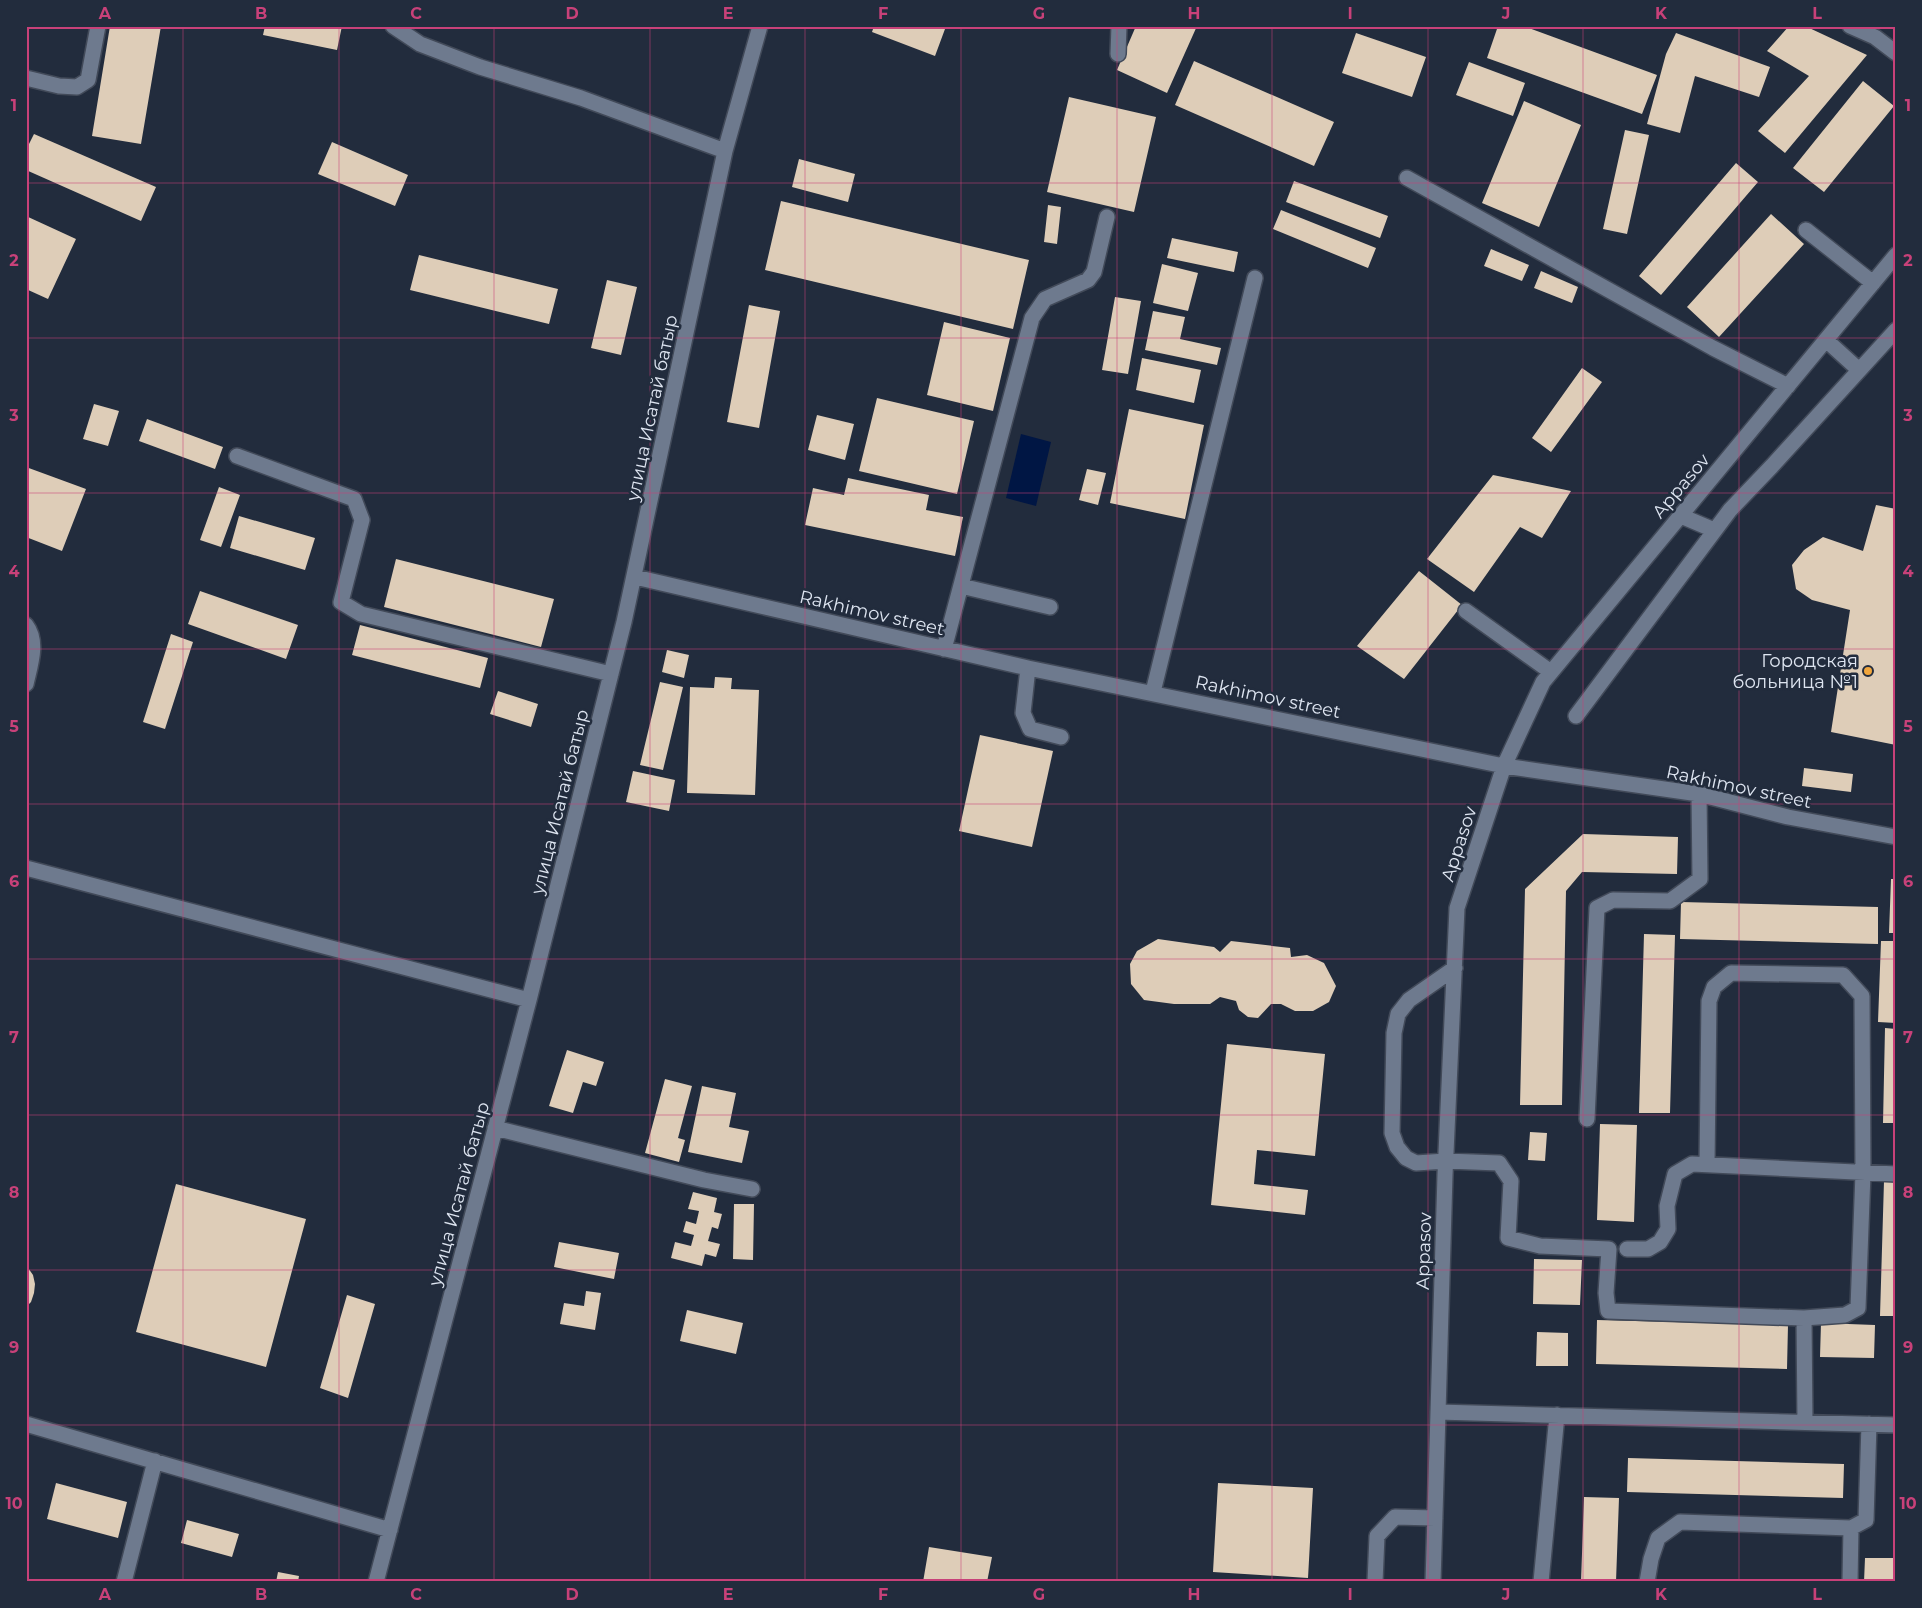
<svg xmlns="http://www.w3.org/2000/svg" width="1922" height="1608" viewBox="0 0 1922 1608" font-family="Montserrat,sans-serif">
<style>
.water{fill:#001644}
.building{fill:#decdb8}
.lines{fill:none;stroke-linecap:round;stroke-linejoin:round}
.minor-casing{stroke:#424a59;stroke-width:18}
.minor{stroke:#6e7a8e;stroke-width:15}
.grid{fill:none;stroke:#c84179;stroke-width:1;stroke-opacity:0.55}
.poi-dot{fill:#f0a63e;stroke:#222c3d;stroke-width:2}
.labels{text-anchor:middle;stroke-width:5;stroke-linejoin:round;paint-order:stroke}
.street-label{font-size:18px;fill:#dee5f1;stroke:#222c3d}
.poi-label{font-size:18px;fill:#dee5f1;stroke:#222c3d;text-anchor:end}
.neatline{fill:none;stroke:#c84179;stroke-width:2}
.grid-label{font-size:16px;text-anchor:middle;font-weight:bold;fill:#c84179}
</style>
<rect width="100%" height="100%" fill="#222c3d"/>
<path class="water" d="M 1021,434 L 1051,442 L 1036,506 L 1006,498 Z"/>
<path class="building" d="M 110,26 L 161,26 L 141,144 L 92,136 Z
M 265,26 L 342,26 L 337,50 L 263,35 Z
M 874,26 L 937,26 L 945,29 L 935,56 L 872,32 Z
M 1136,26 L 1197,26 L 1167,93 L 1117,70 Z
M 1498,26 L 1523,26 L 1657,75 L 1642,114 L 1487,58 Z
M 1789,26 L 1805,26 L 1867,55 L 1785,153 L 1758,131 L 1809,76 L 1767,51 Z
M 1356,33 L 1426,57 L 1412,97 L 1342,73 Z
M 1676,33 L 1770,67 L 1759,97 L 1695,76 L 1680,133 L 1647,124 L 1666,54 Z
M 1194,61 L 1334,122 L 1314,166 L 1175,105 Z
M 1469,62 L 1525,83 L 1513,116 L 1456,95 Z
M 1863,81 L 1894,106 L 1824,192 L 1793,168 Z
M 1069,97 L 1156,117 L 1134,212 L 1047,192 Z
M 1524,101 L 1581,125 L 1539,227 L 1482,203 Z
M 1625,130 L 1649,135 L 1627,234 L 1603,229 Z
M 34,134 L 156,187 L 141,221 L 26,170 L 26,150 Z
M 332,142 L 408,175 L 395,206 L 318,174 Z
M 799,159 L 855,174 L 848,202 L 792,187 Z
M 1736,163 L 1758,182 L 1661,295 L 1639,276 Z
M 1294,181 L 1388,216 L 1380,238 L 1286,202 Z
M 781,201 L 1029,260 L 1013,329 L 765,270 Z
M 1048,205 L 1061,207 L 1057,244 L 1044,242 Z
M 1281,210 L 1376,248 L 1368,268 L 1273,229 Z
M 1771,214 L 1804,244 L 1719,337 L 1687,307 Z
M 26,216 L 76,239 L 48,299 L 26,289 Z
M 1172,238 L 1238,252 L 1234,272 L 1167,258 Z
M 1491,249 L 1529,265 L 1522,281 L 1484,266 Z
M 419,255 L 558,289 L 549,324 L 410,290 Z
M 1162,264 L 1198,273 L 1188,311 L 1153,303 Z
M 1541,271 L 1578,287 L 1572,303 L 1534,288 Z
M 607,280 L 637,287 L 621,355 L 591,348 Z
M 1115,297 L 1141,301 L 1128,374 L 1102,370 Z
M 749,305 L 780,311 L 759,428 L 727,422 Z
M 1153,311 L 1185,317 L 1180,339 L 1221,348 L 1217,365 L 1145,350 Z
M 944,322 L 1010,338 L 993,411 L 927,395 Z
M 1142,358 L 1201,370 L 1194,403 L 1136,390 Z
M 1582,368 L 1602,382 L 1551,452 L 1532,438 Z
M 877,398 L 974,421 L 957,494 L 859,471 Z
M 94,404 L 119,411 L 108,446 L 83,439 Z
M 1129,409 L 1204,425 L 1185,519 L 1110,503 Z
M 817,415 L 854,424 L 845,460 L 808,450 Z
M 147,419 L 223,447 L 215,469 L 139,441 Z
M 26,467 L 86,489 L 62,551 L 26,537 Z
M 1087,469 L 1106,473 L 1098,505 L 1079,500 Z
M 1493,475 L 1571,491 L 1542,538 L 1520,527 L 1474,592 L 1427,559 Z
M 848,478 L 929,495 L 926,510 L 963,517 L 955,556 L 805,525 L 813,488 L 844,495 Z
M 219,487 L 240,495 L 221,547 L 200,540 Z
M 1876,505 L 1896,509 L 1896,745 L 1831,732 L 1850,610 L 1812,600 L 1796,589 L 1792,565 L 1804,550 L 1823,537 L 1863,551 Z
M 239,516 L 315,538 L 305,570 L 230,548 Z
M 396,559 L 554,599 L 541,647 L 384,607 Z
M 1419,571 L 1462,605 L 1404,679 L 1357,646 Z
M 200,591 L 298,625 L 286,659 L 188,624 Z
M 360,625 L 488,658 L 480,688 L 352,655 Z
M 171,634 L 193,642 L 165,729 L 143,722 Z
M 667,650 L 689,655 L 684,678 L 662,672 Z
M 715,677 L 732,678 L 731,689 L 759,690 L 755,795 L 687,793 L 690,687 L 714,688 Z
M 660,682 L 683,687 L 663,770 L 640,765 Z
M 498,691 L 538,704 L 531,727 L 490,714 Z
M 980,735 L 1053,751 L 1032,847 L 959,831 Z
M 1804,768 L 1853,774 L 1851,792 L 1802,786 Z
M 633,771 L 675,780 L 669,811 L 626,802 Z
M 1583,834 L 1678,837 L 1677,874 L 1582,872 L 1566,891 L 1562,1105 L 1520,1105 L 1525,889 Z
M 1891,879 L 1896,879 L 1896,933 L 1889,933 Z
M 1681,902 L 1878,907 L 1878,944 L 1680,939 Z
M 1644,934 L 1675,935 L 1670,1113 L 1639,1113 Z
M 1158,939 L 1214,947 L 1220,952 L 1231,941 L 1290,948 L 1291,957 L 1307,955 L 1324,963 L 1336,986 L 1329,1002 L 1313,1011 L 1295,1011 L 1281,1004 L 1271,1004 L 1258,1018 L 1248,1017 L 1239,1010 L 1236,1001 L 1220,997 L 1210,1004 L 1174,1004 L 1144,1000 L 1131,984 L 1130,964 L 1137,951 Z
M 1881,941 L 1896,941 L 1896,1023 L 1878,1022 Z
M 1885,1028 L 1896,1029 L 1896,1123 L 1883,1123 Z
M 1227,1044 L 1325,1054 L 1315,1156 L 1257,1150 L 1254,1184 L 1308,1190 L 1305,1215 L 1211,1205 Z
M 567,1050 L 604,1062 L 596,1086 L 583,1082 L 573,1113 L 549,1106 Z
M 665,1079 L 692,1086 L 678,1138 L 685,1140 L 679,1162 L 645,1153 Z
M 702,1086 L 736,1093 L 729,1127 L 749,1131 L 742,1163 L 688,1152 Z
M 1600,1124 L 1637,1125 L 1634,1222 L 1597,1220 Z
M 1530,1132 L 1547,1133 L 1545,1161 L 1528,1160 Z
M 1884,1181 L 1896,1181 L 1896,1316 L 1880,1316 Z
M 176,1184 L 306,1219 L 266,1367 L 136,1332 Z
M 693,1192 L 717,1198 L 714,1212 L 722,1214 L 718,1229 L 712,1227 L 708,1241 L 720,1244 L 716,1257 L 705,1254 L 702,1266 L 671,1258 L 675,1242 L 691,1246 L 694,1235 L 683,1232 L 686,1221 L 696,1224 L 699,1211 L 688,1209 Z
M 734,1204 L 754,1204 L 753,1260 L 733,1259 Z
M 559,1242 L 619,1253 L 614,1279 L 554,1267 Z
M 1534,1259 L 1582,1260 L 1580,1305 L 1533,1304 Z
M 26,1265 L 33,1275 L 35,1284 L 34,1293 L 31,1302 L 26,1307 Z
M 586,1291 L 601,1293 L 595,1330 L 560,1324 L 564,1303 L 584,1306 Z
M 347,1295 L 375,1304 L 348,1398 L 320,1388 Z
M 687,1310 L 743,1323 L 736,1354 L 680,1341 Z
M 1597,1320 L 1788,1325 L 1787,1369 L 1596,1364 Z
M 1821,1323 L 1875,1325 L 1874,1358 L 1820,1357 Z
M 1537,1332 L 1568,1333 L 1568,1366 L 1536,1366 Z
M 1628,1458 L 1844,1464 L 1843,1498 L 1627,1492 Z
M 56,1483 L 127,1502 L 118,1538 L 47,1519 Z
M 1218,1483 L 1313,1488 L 1308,1578 L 1213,1572 Z
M 1584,1497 L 1619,1498 L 1616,1582 L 1581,1582 Z
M 187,1520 L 239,1534 L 232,1557 L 181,1543 Z
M 929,1547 L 992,1557 L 987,1582 L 923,1582 Z
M 1865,1558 L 1896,1558 L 1896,1582 L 1864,1582 Z
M 278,1572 L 299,1576 L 298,1582 L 276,1582 Z"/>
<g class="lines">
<g class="minor-casing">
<path id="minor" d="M 393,26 L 420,44 L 480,67 L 581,98 L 725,151
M 1850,26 L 1875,37 L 1896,53
M 1118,54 L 1119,26
M 26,78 L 59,86 L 77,87 L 88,80 L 98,26
M 1407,178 L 1713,348 L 1788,386
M 1806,230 L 1873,283
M 1826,340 L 1859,370
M 237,456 L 354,499 L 362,520 L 341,602 L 361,614 L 611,674
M 1681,516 L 1714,530
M 635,577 L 1028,668 L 1504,766 L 1699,794 L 1788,817 L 1896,837
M 961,586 L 1050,607
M 1466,611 L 1551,672
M 26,625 C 39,642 30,666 26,684
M 944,649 L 1032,318 L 1045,299 L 1088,280 L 1094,272 L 1107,217
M 1028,668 L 1023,713 L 1030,729 L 1061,737
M 1153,692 L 1255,278
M 1576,716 L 1730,510 L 1772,466 L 1896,330
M 26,868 L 529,1000
M 1455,968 L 1409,1000 L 1398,1014 L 1394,1033 L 1392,1133 L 1397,1147 L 1406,1158 L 1416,1163 L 1446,1161 L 1499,1163 L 1511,1181 L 1508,1238 L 1540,1246 L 1609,1249 L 1606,1293 L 1608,1311 L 1804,1318 L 1845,1315 L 1858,1308 L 1863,1173 L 1862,996 L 1843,975 L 1731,973 L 1714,987 L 1709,1001 L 1707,1164
M 1587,1119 L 1597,908 L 1613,900 L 1670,901 L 1700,879 L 1699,794
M 495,1128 L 704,1180 L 752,1189
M 1627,1249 L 1648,1249 L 1660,1242 L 1668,1229 L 1667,1206 L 1675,1174 L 1692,1164 L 1896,1174
M 1804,1318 L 1805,1422
M 1438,1412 L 1896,1425
M 26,1424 L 390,1530
M 124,1582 L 155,1461
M 376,1582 L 529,1000 L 624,622 L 725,151 L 760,26
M 1375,1582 L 1377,1536 L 1395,1517 L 1435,1518
M 1433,1582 L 1445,1175 L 1457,908 L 1504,766 L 1543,682 L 1896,255
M 1541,1582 L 1557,1415
M 1647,1582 L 1651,1559 L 1658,1538 L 1680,1522 L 1851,1528 L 1866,1520 L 1869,1424
M 1850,1582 L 1851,1528"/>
</g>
<use href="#minor" class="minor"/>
</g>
<path class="grid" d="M 183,26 L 183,1582M 339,26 L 339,1582M 494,26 L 494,1582M 650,26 L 650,1582M 805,26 L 805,1582M 961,26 L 961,1582M 1117,26 L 1117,1582M 1272,26 L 1272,1582M 1428,26 L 1428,1582M 1583,26 L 1583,1582M 1739,26 L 1739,1582M 26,183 L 1896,183M 26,338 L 1896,338M 26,493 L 1896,493M 26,649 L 1896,649M 26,804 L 1896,804M 26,959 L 1896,959M 26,1115 L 1896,1115M 26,1270 L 1896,1270M 26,1425 L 1896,1425"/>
<circle class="poi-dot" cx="1868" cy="671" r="5"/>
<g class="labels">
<g class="street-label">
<text transform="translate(652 408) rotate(-78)" y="6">улица Исатай батыр</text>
<text transform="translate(1681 486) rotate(-50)" y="6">Appasov</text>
<text transform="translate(872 613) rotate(13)" y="6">Rakhimov street</text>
<text transform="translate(1268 697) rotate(12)" y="6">Rakhimov street</text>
<text transform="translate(1739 787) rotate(12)" y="6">Rakhimov street</text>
<text transform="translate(560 802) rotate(-76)" y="6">улица Исатай батыр</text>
<text transform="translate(1459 844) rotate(-72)" y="6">Appasov</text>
<text transform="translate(459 1194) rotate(-75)" y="6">улица Исатай батыр</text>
<text transform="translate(1424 1251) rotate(-88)" y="6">Appasov</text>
</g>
<g class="poi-label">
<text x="1858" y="667">Городская<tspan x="1858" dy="21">больница №1</tspan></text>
</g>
</g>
<rect width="1922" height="1608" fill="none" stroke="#222c3d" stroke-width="55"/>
<rect x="28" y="28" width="1866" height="1552" class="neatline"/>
<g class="grid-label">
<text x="105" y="19">A</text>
<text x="261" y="19">B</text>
<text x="416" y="19">C</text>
<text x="572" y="19">D</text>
<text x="728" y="19">E</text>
<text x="883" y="19">F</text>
<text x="1039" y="19">G</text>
<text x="1194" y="19">H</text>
<text x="1350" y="19">I</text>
<text x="1506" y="19">J</text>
<text x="1661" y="19">K</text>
<text x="1817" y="19">L</text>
<text x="14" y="111">1</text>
<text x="1908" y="111">1</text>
<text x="14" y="266">2</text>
<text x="1908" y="266">2</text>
<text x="14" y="421">3</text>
<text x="1908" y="421">3</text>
<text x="14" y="577">4</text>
<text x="1908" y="577">4</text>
<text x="14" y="732">5</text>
<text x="1908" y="732">5</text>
<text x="14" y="887">6</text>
<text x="1908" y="887">6</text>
<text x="14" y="1043">7</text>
<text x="1908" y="1043">7</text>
<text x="14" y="1198">8</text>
<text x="1908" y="1198">8</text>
<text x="14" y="1353">9</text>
<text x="1908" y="1353">9</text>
<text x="14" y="1509">10</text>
<text x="1908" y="1509">10</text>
<text x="105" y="1600">A</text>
<text x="261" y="1600">B</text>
<text x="416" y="1600">C</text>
<text x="572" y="1600">D</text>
<text x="728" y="1600">E</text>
<text x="883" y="1600">F</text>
<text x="1039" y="1600">G</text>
<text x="1194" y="1600">H</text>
<text x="1350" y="1600">I</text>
<text x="1506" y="1600">J</text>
<text x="1661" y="1600">K</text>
<text x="1817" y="1600">L</text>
</g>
</svg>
